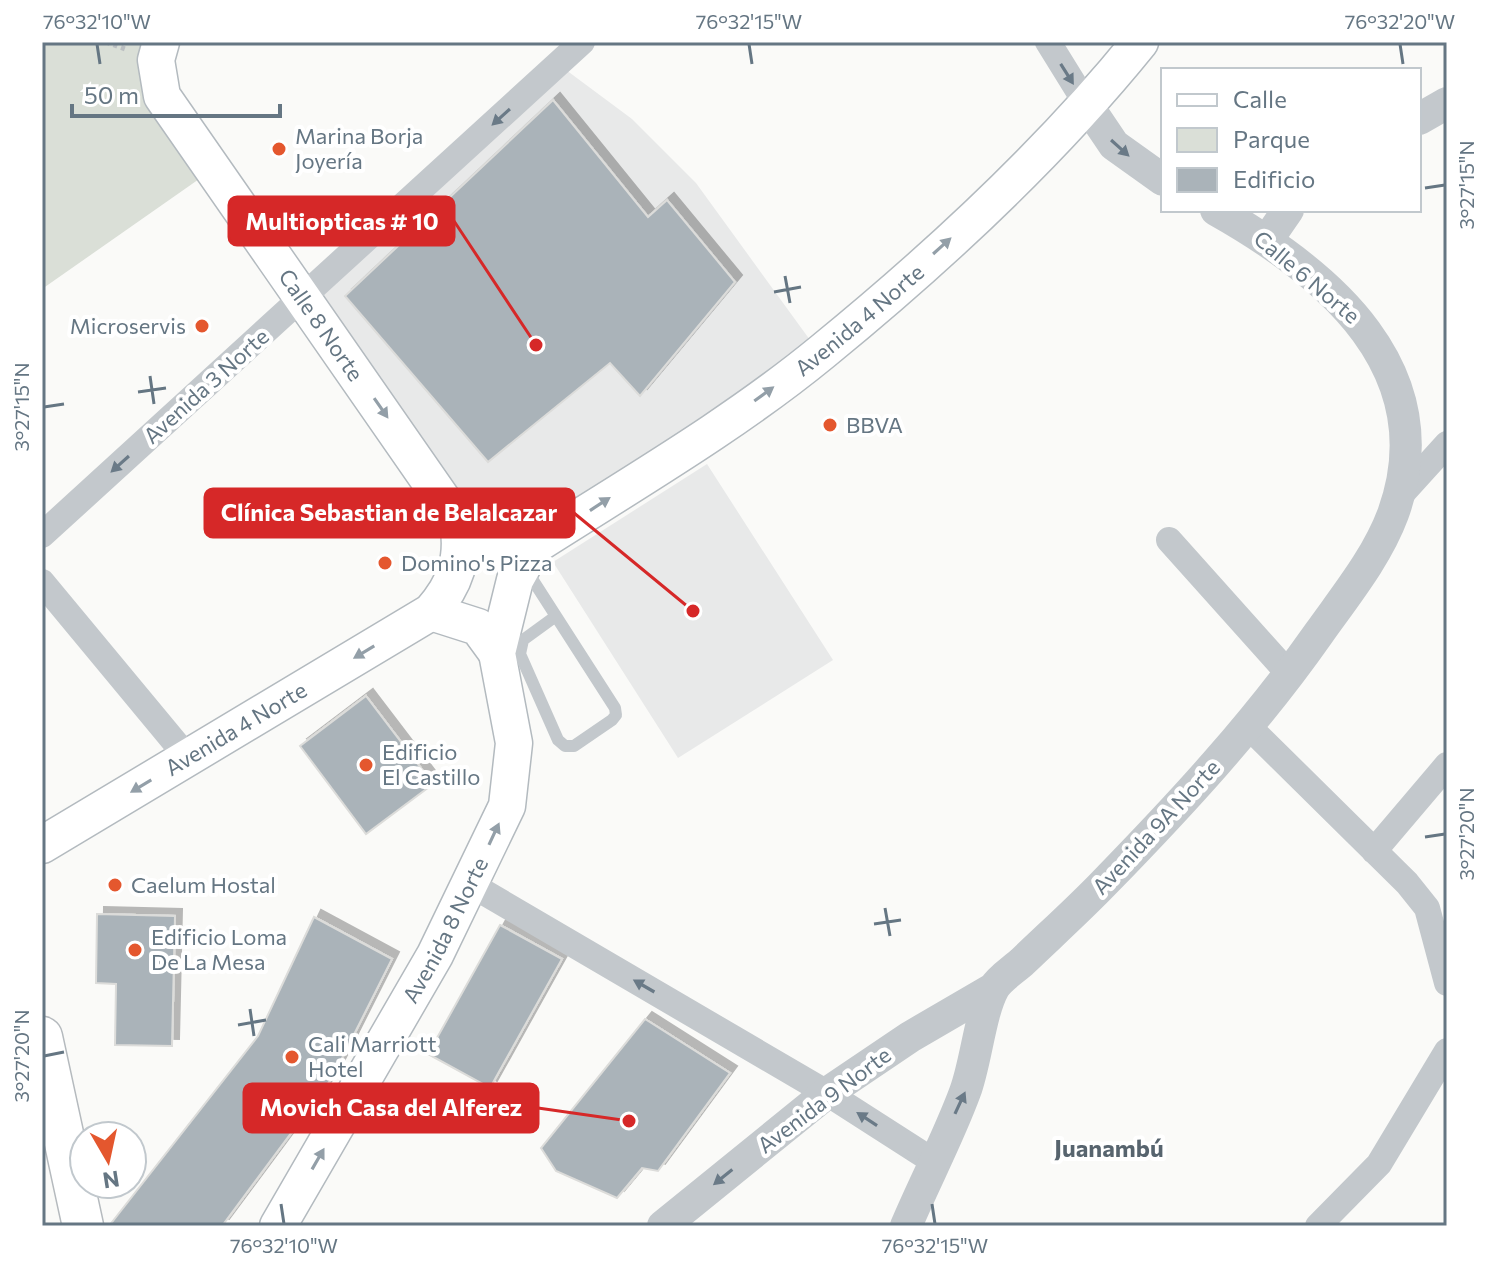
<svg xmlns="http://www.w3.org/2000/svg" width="1489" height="1268" viewBox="0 0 1489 1268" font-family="Commissioner,sans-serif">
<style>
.built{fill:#e8e9e9}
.green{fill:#dadfd7}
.building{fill:#aab3b9;stroke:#dcdcda;stroke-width:2;filter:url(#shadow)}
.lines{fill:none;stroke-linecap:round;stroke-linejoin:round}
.secondary-casing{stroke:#b3babf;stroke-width:39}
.primary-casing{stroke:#b5babe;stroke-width:43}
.path{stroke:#bbbfc2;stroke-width:5;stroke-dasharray:4 4;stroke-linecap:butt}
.service{stroke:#c3c8cc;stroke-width:12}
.minor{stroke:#c3c8cc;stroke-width:26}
.tertiary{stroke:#c3c8cc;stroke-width:32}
.secondary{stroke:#fff;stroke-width:36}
.primary{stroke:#fff;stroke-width:40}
.oneway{fill:#6a7a87}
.oneway2{fill:#939fa8}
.ticks{fill:none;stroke:#657683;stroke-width:3}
.poi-dot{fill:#e4572e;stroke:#fff;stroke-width:3}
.labels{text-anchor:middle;stroke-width:8;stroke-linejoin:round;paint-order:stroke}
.poi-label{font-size:22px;fill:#657683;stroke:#fff;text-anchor:start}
.street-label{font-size:22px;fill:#657683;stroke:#fff}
.neighbourhood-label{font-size:24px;font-weight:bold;fill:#57646e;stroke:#fff}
.leader{fill:none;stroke:#d62828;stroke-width:3}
.callout-dot{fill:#d62828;stroke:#fff;stroke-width:3}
.callout{fill:#d62828;stroke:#d62828;stroke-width:3}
.callout-label{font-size:24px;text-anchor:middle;font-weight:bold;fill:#fff}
.neatline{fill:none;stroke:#657683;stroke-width:3}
.ticks-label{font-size:20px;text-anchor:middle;fill:#657683}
</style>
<defs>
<filter id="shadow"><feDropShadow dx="7" dy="-7" stdDeviation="0" flood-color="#0004"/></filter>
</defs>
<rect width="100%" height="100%" fill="#fafaf8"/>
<path class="built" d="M 558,64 L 632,119 L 696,183 L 810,340 L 707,434 L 492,548 L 302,299 Z
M 707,464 L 833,660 L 678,758 L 553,562 Z"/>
<path class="green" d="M 42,42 L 161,42 L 156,60 L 212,170 L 42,289 Z"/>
<path class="building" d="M 553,100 L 648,217 L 667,200 L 735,282 L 640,396 L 610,363 L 488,462 L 345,296 Z
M 366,696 L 433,784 L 366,834 L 300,746 Z
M 97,914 L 175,916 L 172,1046 L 115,1045 L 116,984 L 96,983 Z
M 314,917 L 392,959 L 332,1078 L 222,1226 L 109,1226 L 258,1036 Z
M 500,925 L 562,959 L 490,1088 L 428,1054 Z
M 645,1019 L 730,1073 L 658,1171 L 642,1168 L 617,1198 L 556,1171 L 541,1148 Z"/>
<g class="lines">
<g class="secondary-casing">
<g id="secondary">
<path id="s1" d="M 161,42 L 156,60 L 162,96 L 458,522 C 478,547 503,556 534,546 C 631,484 733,425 822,352 C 936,259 1047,157 1140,42"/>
<path d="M 431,612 L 478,627 L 497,653"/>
<path id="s2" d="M 42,845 L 431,612 C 456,584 464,558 458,522"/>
<path id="s3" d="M 278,1226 L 435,955 L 507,806 L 514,743 L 497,653 L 515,580 L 534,546"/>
</g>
</g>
<g class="primary-casing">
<path id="primary" d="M 42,1037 L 83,1226"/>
</g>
<path class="path" d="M 106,42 L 128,50"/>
<path class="service" d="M 527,571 L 615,708 L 616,715 L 612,720 L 574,746 L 565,746 L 558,740 L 520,654 L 523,640 L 556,616"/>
<path class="minor" d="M 1048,42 L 1087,105
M 1398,498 L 1447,444
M 42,535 L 582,42
M 1169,540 L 1290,675
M 42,582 L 188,758
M 1248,726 L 1407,883 L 1427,908 L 1447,983
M 1374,851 L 1447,765
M 470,884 L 827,1093 L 933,1161
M 1318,1226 L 1379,1164 L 1447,1051"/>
<path class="tertiary" d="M 1087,105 L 1114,145 L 1163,180
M 1419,119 L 1447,103
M 1268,239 L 1288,210
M 663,1226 L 827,1093 L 910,1037 L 994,988
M 906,1226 C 925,1181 948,1138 965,1092 C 976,1063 980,1013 994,988 C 999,979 1013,970 1022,962 C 1049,936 1078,910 1104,883 C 1181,804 1256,723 1319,633 C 1346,595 1377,557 1393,514 C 1445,370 1328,273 1216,210"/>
<use href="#secondary" class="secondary"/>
<use href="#primary" class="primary"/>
</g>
<defs><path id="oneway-solid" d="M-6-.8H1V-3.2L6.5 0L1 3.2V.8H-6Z" transform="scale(2)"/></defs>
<g class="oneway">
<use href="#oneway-solid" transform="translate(1067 74) rotate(58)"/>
<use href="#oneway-solid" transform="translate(501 117) rotate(138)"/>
<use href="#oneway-solid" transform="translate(1120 148) rotate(42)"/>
<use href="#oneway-solid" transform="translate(120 464) rotate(138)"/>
<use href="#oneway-solid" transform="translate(644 986) rotate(-150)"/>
<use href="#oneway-solid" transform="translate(960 1103) rotate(-65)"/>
<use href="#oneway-solid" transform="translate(867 1119) rotate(-147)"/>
<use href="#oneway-solid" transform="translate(723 1177) rotate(141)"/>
</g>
<g class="oneway2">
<use href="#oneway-solid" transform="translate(942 246) rotate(-42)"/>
<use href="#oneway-solid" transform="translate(764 394) rotate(-36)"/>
<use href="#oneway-solid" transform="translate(381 408) rotate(55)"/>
<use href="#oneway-solid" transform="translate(600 504) rotate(-33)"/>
<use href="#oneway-solid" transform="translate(364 652) rotate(149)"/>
<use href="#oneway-solid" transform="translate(141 786) rotate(149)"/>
<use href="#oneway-solid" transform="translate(494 834) rotate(-65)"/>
<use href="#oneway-solid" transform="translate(318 1159) rotate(-60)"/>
</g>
<path class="ticks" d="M 97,44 L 100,64M 749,44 L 752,64M 1400,44 L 1403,64M 1425,188 L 1445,185M 785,276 L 790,303M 774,292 L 801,287M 150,376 L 154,404M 138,392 L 166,388M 44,407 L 64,404M 1425,837 L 1445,834M 885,908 L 890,936M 874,924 L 901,920M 250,1009 L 254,1036M 238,1025 L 266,1020M 44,1056 L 64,1052M 281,1204 L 284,1224M 932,1204 L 935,1224"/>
<g class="poi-dot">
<circle cx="279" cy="149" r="8"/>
<circle cx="202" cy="326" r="8"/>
<circle cx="830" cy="425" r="8"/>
<circle cx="385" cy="563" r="8"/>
<circle cx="366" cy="765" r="8"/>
<circle cx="115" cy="885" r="8"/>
<circle cx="135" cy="950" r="8"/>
<circle cx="292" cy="1057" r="8"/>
</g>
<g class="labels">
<g class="poi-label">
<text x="295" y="144">Marina Borja<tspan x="295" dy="25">Joyería</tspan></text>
<text x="186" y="334" text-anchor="end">Microservis</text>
<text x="846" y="433">BBVA</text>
<text x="401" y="571">Domino's Pizza</text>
<text x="382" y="760">Edificio<tspan x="382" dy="25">El Castillo</tspan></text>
<text x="131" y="893">Caelum Hostal</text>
<text x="151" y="945">Edificio Loma<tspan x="151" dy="25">De La Mesa</tspan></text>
<text x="308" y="1052">Cali Marriott<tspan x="308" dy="25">Hotel</tspan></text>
</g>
<g class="street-label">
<text transform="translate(1307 277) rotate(40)" y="8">Calle 6 Norte</text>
<text dy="8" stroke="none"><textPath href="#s1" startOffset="1056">Avenida 4 Norte</textPath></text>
<text dy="8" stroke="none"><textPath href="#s1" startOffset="334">Calle 8 Norte</textPath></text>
<text transform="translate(206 386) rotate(-42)" y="8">Avenida 3 Norte</text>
<text dy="8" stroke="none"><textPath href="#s2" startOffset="226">Avenida 4 Norte</textPath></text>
<text transform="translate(1156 827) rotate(-47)" y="8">Avenida 9A Norte</text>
<text dy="8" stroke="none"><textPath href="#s3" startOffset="340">Avenida 8 Norte</textPath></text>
<text transform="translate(824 1100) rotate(-37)" y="8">Avenida 9 Norte</text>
</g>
<g class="neighbourhood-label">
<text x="1109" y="1157">Juanambú</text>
</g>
</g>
<path class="leader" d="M536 345L454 221M693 611L574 513M629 1121L538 1108"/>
<g class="callout-dot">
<circle cx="536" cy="345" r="8"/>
<circle cx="693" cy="611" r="8"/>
<circle cx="629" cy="1121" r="8"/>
</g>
<g class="callout">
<rect x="229" y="197" width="225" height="48" rx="8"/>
<rect x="205" y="489" width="369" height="48" rx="8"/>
<rect x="244" y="1084" width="294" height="48" rx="8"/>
</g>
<g class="callout-label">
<text x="342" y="230">Multiopticas # 10</text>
<text x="389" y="521">Clínica Sebastian de Belalcazar</text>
<text x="391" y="1116">Movich Casa del Alferez</text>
</g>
<rect width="1489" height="1268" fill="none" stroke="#ffffff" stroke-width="88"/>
<rect x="1161" y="68" width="260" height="144" fill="#ffffff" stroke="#c1c8cd" stroke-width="2"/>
<rect x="1177" y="94" width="40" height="12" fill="#ffffff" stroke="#c1c8cd" stroke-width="2"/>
<text x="1233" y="108" font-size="24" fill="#657683">Calle</text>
<rect x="1177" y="128" width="40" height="24" fill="#dadfd7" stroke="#c1c8cd" stroke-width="2"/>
<text x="1233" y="148" font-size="24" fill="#657683">Parque</text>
<rect x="1177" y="168" width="40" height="24" fill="#aab3b9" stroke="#c1c8cd" stroke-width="2"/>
<text x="1233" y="188" font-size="24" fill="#657683">Edificio</text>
<g transform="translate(108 1160) rotate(171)"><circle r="38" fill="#ffffff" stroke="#c1c8cd" stroke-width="2"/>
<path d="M0-6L14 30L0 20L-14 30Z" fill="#e4572e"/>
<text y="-12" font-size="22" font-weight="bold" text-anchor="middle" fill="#657683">N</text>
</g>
<path d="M72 104v12h208v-12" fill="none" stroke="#657683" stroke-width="4"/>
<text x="84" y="104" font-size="24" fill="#657683" stroke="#ffffff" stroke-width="6" paint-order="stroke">50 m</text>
<rect x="44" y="44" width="1401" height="1180" class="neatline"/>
<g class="ticks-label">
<text x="97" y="29">76°32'10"W</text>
<text x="749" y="29">76°32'15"W</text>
<text x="1400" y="29">76°32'20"W</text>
<text transform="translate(1467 185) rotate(-90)" y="7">3°27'15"N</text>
<text transform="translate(22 407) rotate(-90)" y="7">3°27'15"N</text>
<text transform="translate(1467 834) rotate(-90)" y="7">3°27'20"N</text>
<text transform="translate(22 1056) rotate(-90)" y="7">3°27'20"N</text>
<text x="284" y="1253">76°32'10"W</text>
<text x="935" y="1253">76°32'15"W</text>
</g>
</svg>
